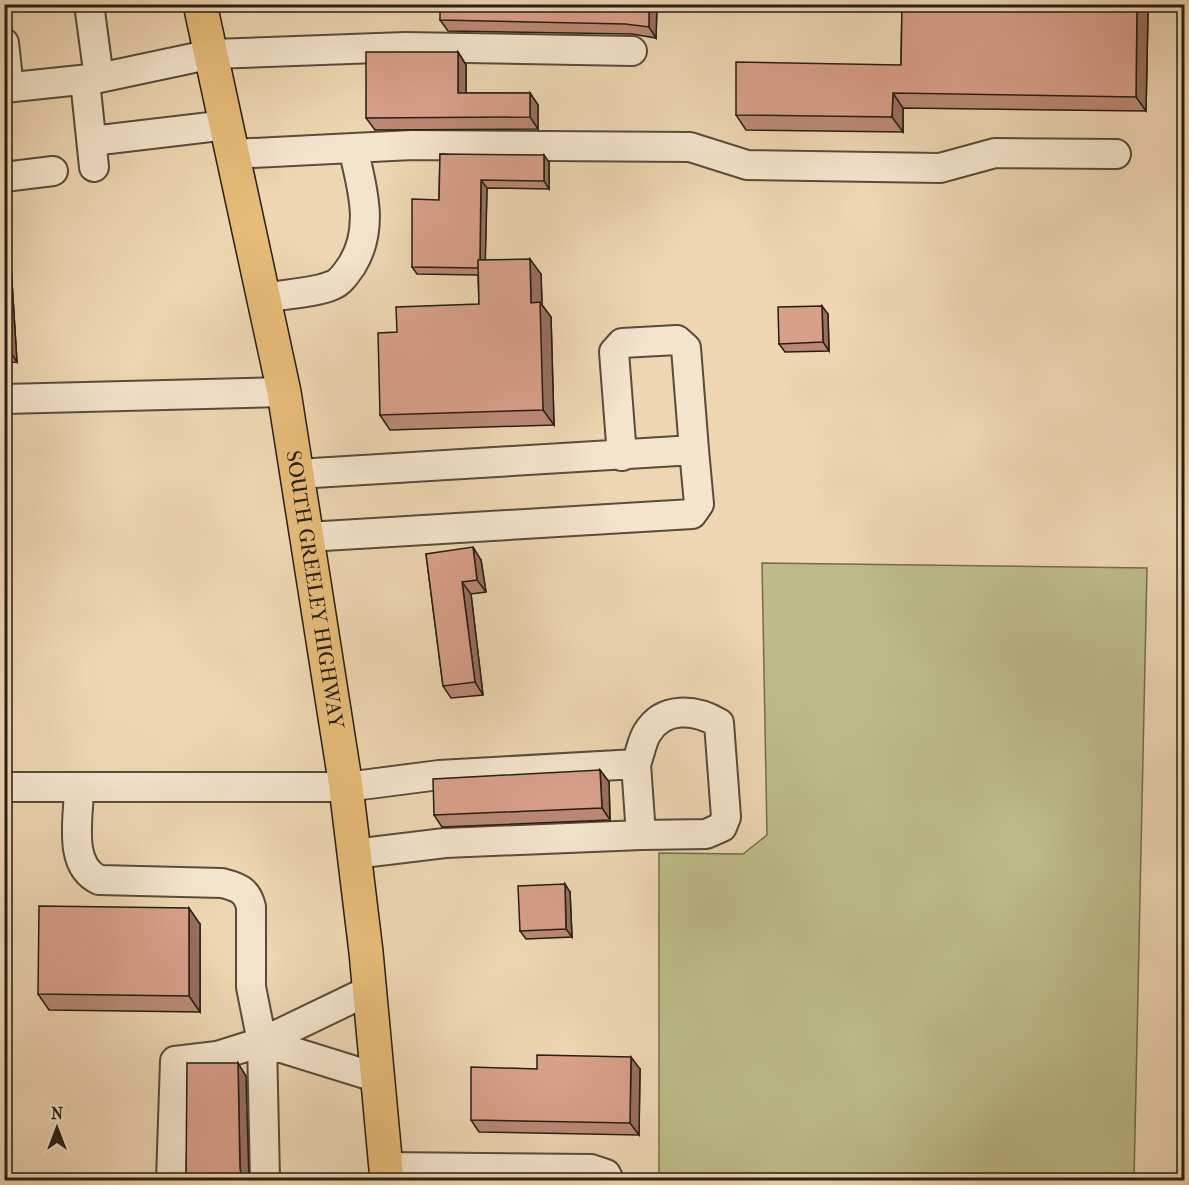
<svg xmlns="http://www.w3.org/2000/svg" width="1189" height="1185" viewBox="0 0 1189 1185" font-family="'IM FELL French Canon',serif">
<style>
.green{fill:#bdbc88;stroke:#726d4d;stroke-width:1.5}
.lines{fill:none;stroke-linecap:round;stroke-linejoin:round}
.minor-casing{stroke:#584c3a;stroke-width:32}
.highway-casing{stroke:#271e12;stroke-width:36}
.minor{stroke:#f3e4cc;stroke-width:28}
.highway{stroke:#e6bb78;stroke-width:33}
.wall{fill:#ba8976;stroke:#271e12;stroke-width:1.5}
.shaded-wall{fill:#976f60;stroke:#271e12;stroke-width:1.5}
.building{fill:#d89f89;stroke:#271e12;stroke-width:1.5}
.labels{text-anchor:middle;stroke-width:4.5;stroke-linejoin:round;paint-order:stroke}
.street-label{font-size:21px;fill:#271e12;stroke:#f3e4cc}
</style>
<rect width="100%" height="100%" fill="#edd6b1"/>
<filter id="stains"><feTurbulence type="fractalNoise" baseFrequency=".00333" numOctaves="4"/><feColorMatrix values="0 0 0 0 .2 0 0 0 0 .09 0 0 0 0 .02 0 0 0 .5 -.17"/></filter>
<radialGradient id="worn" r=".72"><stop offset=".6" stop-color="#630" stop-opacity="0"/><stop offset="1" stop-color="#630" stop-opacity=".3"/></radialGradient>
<path class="green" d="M 762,563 L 1147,568 L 1134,1180 L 659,1180 L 659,853 L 743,854 L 767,835 Z"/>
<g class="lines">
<g class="minor-casing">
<path id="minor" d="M 89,4 L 99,78
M 4,43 L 9,88
M 85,80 L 94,167
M 4,88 L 99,78 L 212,54 L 405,47 L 632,51
M 92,141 L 227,125
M 233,154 L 412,145 L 690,147 L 747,165 L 940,168 L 995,153 L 1116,154
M 4,177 L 53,171
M 264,298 C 284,294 316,293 333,285 C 341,282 347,272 352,265 C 375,228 362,187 353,148
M 4,399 L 284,392
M 622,456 L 614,352 L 622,343 L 677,340 L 686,348 L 694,450
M 297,474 L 694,450 L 699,504 L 692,514 L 307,537
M 636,764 C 640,754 642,741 647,733 C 663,706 695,709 719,723 L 726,817 L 722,827 L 706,834 L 641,835
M 4,787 L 346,787 L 439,775 L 636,764 L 641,835 L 445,843 L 354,854
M 79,787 C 79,817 67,865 99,880 L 222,883 C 238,887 247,890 251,907 L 251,987 L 262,1042
M 370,990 L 262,1042 L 378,1078
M 386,1167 L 591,1169 L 606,1174 L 609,1180
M 171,1180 L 175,1061 L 217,1056 L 262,1042 L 265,1180"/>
</g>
<g class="highway-casing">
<g id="highway">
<path id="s1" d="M 200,4 L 284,392 L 346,787 L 366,952 L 387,1180"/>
</g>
</g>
<use href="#minor" class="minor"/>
<use href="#highway" class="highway"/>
</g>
<path class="wall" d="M 902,4 L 1142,4 L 1148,12 L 1146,111 L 903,108 L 903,132 L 746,130 L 736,115 L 901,65 Z
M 657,5 L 656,38 L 632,34 L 448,31 L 440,20 Z
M 458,52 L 466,65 L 466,93 L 530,93 L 538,105 L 538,129 L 375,130 L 366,118 Z
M 440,154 L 549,162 L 549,189 L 487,188 L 485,260 L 541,274 L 542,305 L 551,317 L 554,425 L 390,430 L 380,415 L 397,332 L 479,304 L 478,275 L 417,274 L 412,267 L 439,200 Z
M 4,214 L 8,218 L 17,362 L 4,363 Z
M 828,314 L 829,351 L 785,352 L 779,344 Z
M 426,554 L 481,560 L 486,592 L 471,594 L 483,695 L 451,698 L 443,686 Z
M 600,770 L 609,782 L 610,820 L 442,827 L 434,815 Z
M 570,892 L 572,937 L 526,939 L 520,931 Z
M 200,924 L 200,1012 L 49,1010 L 38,994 Z
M 640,1069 L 639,1135 L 479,1132 L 471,1120 Z"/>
<path class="shaded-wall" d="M 649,4 L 657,5 L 656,38 L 649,27 Z
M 1137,4 L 1142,4 L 1148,12 L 1146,111 L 1136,97 Z
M 458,52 L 466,65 L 466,105 L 458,93 Z
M 530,93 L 538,105 L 538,129 L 530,117 Z
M 893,93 L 903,108 L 903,132 L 892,117 Z
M 544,155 L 549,162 L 549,189 L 544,181 Z
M 481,180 L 487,188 L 485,275 L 480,268 Z
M 4,214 L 8,218 L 17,362 L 6,346 L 4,328 Z
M 530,259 L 541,274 L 542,305 L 551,317 L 554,425 L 543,410 L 531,303 Z
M 822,306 L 828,314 L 829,351 L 823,342 Z
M 473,547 L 481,560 L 486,592 L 477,580 Z
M 462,582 L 471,594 L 483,695 L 475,682 Z
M 600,770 L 609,782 L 610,820 L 602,808 Z
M 565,884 L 570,892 L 572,937 L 566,929 Z
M 189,908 L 200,924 L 200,1012 L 189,996 Z
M 631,1057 L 640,1069 L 639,1135 L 630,1123 Z
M 238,1063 L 246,1076 L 249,1180 L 242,1180 L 240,1168 Z"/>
<path class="building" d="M 440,4 L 649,4 L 649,27 L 625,24 L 440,20 Z
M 902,4 L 1137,4 L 1136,97 L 893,93 L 892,117 L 736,115 L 736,62 L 901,65 Z
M 366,52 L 458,52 L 458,93 L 530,93 L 530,117 L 366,118 Z
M 1181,135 L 1185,135 L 1185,175 L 1182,175 Z
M 440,154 L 544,155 L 544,181 L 481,180 L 480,260 L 478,260 L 478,268 L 412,267 L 412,199 L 439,200 Z
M 530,259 L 531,303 L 540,302 L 543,410 L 380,415 L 378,333 L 397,332 L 396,307 L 479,304 L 478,260 Z
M 822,306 L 823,342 L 779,344 L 778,307 Z
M 473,547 L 477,580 L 462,582 L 475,682 L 443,686 L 426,554 Z
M 600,770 L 602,808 L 434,815 L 433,779 Z
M 565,884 L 566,929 L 520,931 L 518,886 Z
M 39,906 L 189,908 L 189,996 L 38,994 Z
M 537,1055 L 631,1057 L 630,1123 L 471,1120 L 471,1067 L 537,1069 Z
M 187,1063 L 238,1063 L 240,1168 L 242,1180 L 186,1180 Z
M 1151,1175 L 1185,1176 L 1185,1180 L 1151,1180 Z"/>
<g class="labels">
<g class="street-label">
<text dy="7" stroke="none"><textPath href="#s1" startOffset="597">SOUTH GREELEY HIGHWAY</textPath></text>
</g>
</g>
<rect width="1189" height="1185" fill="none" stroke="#edd6b1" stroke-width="24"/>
<rect x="6" y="6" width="1177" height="1173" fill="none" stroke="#271e12" stroke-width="3"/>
<rect x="12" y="12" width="1165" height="1161" fill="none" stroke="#271e12" stroke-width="1.5"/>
<g transform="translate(57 1128)" stroke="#f3e4cc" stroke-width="4.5" paint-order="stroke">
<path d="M0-4.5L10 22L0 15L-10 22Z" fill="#271e12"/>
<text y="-9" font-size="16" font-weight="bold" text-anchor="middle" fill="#271e12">N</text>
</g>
<rect width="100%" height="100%" filter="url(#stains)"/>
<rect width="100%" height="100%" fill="url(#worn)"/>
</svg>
